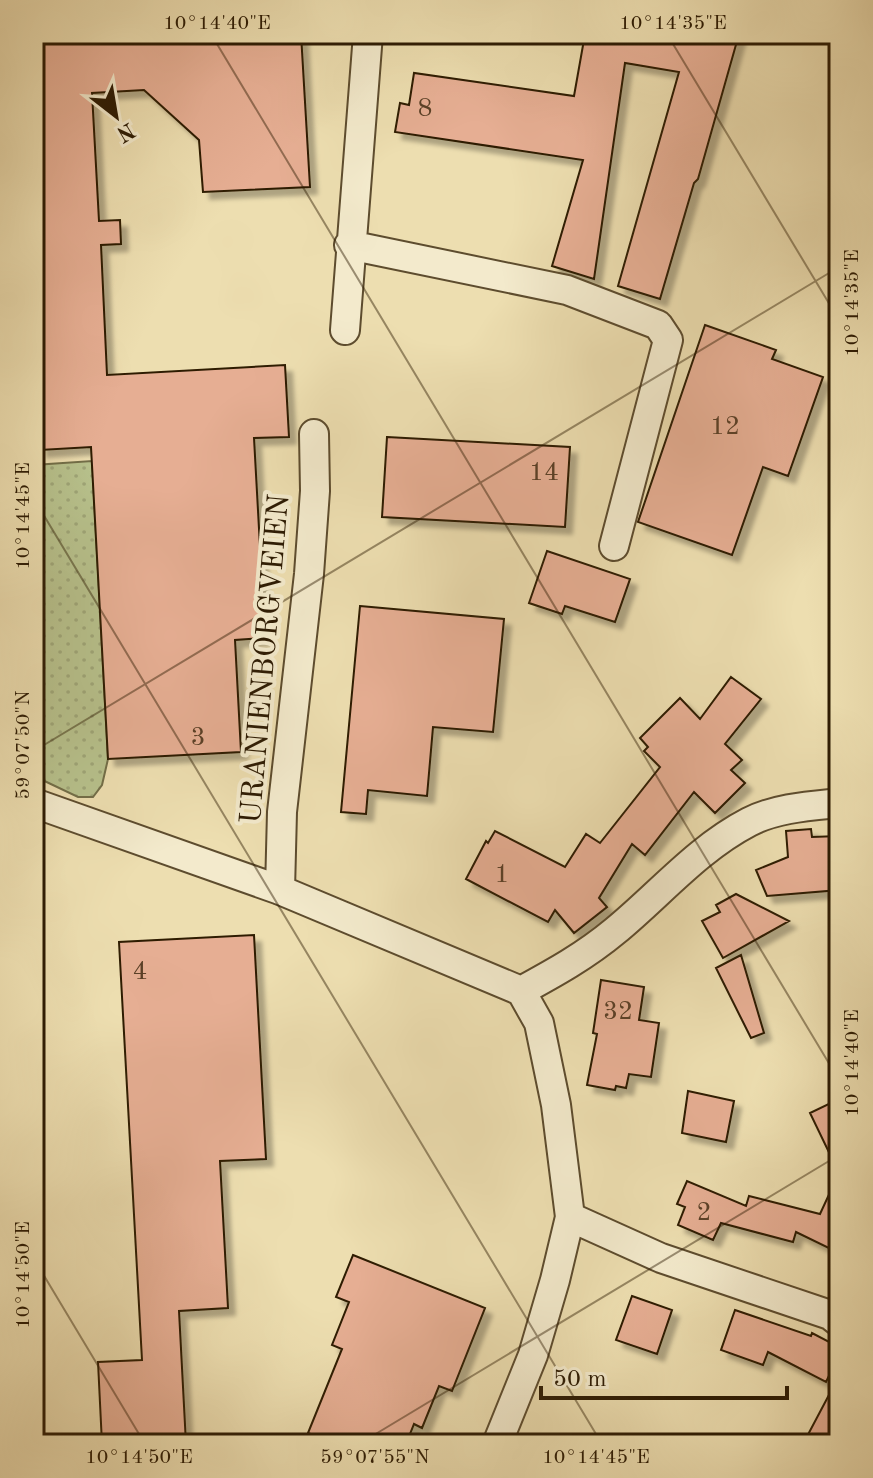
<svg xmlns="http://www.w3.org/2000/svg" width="873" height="1478" viewBox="0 0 873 1478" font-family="'Old Standard TT',serif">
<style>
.grass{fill:url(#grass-dots);stroke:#726e48;stroke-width:2}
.building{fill:#e6ae93;stroke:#2d1b03;stroke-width:2;filter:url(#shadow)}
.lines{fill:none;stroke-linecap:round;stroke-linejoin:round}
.street-casing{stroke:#5d4c2e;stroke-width:32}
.street{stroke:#f3eacc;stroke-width:28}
.ticks{fill:none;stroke:#2d1b03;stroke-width:2;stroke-opacity:0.45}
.labels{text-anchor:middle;stroke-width:8;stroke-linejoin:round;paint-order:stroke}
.number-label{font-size:26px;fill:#5b4027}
.street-label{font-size:30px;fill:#2d1b03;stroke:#f3eacc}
.neatline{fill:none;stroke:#2d1b03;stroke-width:3}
.ticks-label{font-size:20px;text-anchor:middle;fill:#2d1b03}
</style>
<defs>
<pattern id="grass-dots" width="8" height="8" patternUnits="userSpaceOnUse" patternTransform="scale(2)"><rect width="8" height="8" fill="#b7c18c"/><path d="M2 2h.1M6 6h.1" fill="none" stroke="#9ea577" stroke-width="1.8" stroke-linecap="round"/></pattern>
<filter id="shadow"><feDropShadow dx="7" dy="7" stdDeviation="2" flood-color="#0004"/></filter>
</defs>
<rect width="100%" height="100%" fill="#eddeb0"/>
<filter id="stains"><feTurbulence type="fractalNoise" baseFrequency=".0025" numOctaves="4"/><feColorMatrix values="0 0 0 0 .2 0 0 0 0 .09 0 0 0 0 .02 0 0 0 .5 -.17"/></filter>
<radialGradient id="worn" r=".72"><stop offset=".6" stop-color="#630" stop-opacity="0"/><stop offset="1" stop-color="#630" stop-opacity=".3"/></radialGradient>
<path class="grass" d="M 92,461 L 108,759 L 102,785 L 93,797 L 78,797 L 34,776 L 34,465 Z"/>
<path class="building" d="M 34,34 L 301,34 L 310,187 L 203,192 L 199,140 L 144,90 L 92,93 L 99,221 L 120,220 L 121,244 L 101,245 L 107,375 L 285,365 L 289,437 L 254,438 L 265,638 L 235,640 L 241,752 L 108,759 L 91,447 L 40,450 L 34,340 Z
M 585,34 L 739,34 L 698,179 L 694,183 L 660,299 L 618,286 L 679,72 L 625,63 L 594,279 L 552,266 L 583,160 L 395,132 L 400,103 L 409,105 L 414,73 L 574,96 Z
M 705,325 L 776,350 L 772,359 L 823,377 L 788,476 L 763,467 L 732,555 L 638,522 Z
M 387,437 L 570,447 L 565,527 L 382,517 Z
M 547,551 L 630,579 L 615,622 L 565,606 L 562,614 L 529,603 Z
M 360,606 L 504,619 L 493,732 L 433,727 L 427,796 L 368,790 L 366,814 L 341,812 Z
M 731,677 L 761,699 L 725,744 L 742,760 L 731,770 L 745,783 L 715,813 L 694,792 L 645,855 L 632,844 L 599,898 L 607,907 L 574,933 L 555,910 L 548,922 L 466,879 L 486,841 L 488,843 L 495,831 L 565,867 L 586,834 L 600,843 L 660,767 L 644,751 L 648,747 L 640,738 L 680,698 L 700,719 Z
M 811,829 L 812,837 L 839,836 L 839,890 L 767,896 L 756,870 L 788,857 L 786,831 Z
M 736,894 L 789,921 L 723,958 L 702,921 L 720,912 L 716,905 Z
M 254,935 L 266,1159 L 220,1161 L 228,1308 L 179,1311 L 186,1444 L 102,1444 L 98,1362 L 142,1360 L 119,942 Z
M 741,955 L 764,1033 L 751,1038 L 716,968 Z
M 601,980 L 644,987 L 639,1020 L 659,1023 L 651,1077 L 629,1074 L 626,1088 L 616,1086 L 615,1090 L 587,1085 L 597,1034 L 593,1033 Z
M 688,1091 L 734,1101 L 726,1142 L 682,1133 Z
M 839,1099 L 839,1253 L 796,1232 L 793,1242 L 721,1223 L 713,1240 L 678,1225 L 685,1207 L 677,1204 L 687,1181 L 746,1206 L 749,1196 L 820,1214 L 839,1173 L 810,1113 Z
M 353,1255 L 485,1308 L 452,1391 L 439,1386 L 422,1428 L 414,1424 L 406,1444 L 336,1444 L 308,1433 L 342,1349 L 332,1345 L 349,1302 L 336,1297 Z
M 632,1296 L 672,1310 L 657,1354 L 616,1340 Z
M 735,1310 L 811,1336 L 812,1333 L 839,1347 L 839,1355 L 826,1382 L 768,1352 L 763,1365 L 721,1350 Z
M 839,1376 L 839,1444 L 803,1444 Z"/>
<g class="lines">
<g class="street-casing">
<path id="street" d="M 349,245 L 567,290 L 658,325 L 668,340 L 614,546
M 345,330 L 368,34
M 34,803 L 280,890 L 521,991
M 280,890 L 282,812 L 309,574 L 315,491 L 314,434
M 521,991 C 554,973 585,956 615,931 C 659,895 697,849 749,822 C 776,808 809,806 839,803
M 570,1217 L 661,1258 L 830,1315 L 839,1322
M 497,1444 L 533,1355 L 555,1280 L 570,1217 L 556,1105 L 539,1023 L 521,991"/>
</g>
<use href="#street" class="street"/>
</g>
<path class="ticks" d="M 211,34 L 839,1080M 667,34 L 839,320M 34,499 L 602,1444M 34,751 L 839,267M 34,1259 L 145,1444M 359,1444 L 839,1155"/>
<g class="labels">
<g class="number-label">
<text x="425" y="116">8</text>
<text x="725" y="434">12</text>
<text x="544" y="480">14</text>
<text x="198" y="745">3</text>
<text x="502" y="882">1</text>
<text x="140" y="979">4</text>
<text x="618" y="1019">32</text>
<text x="704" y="1220">2</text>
</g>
<g class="street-label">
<text transform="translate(264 659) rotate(-85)" y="10">URANIENBORGVEIEN</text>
</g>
</g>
<rect width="873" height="1478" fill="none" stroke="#eddeb0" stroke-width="88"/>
<g transform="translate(116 116) rotate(149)" stroke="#f3eacc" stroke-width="6" paint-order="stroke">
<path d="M0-6L14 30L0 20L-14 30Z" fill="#2d1b03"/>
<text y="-12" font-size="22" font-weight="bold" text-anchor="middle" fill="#2d1b03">N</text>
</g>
<path d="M541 1386v12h246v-12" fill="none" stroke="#2d1b03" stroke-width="4"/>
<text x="553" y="1386" font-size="24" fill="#2d1b03" stroke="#f3eacc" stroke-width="6" paint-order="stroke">50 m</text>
<rect x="44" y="44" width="785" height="1390" class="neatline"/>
<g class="ticks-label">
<text x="217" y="29">10°14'40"E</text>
<text x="673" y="29">10°14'35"E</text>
<text transform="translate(851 303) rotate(-90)" y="7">10°14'35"E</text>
<text transform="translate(22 516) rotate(-90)" y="7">10°14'45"E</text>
<text transform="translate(22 745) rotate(-90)" y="7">59°07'50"N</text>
<text transform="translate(851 1063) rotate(-90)" y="7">10°14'40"E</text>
<text transform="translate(22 1275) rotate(-90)" y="7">10°14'50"E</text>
<text x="139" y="1463">10°14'50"E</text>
<text x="375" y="1463">59°07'55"N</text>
<text x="596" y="1463">10°14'45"E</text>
</g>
<rect width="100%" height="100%" filter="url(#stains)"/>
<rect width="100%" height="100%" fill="url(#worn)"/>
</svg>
